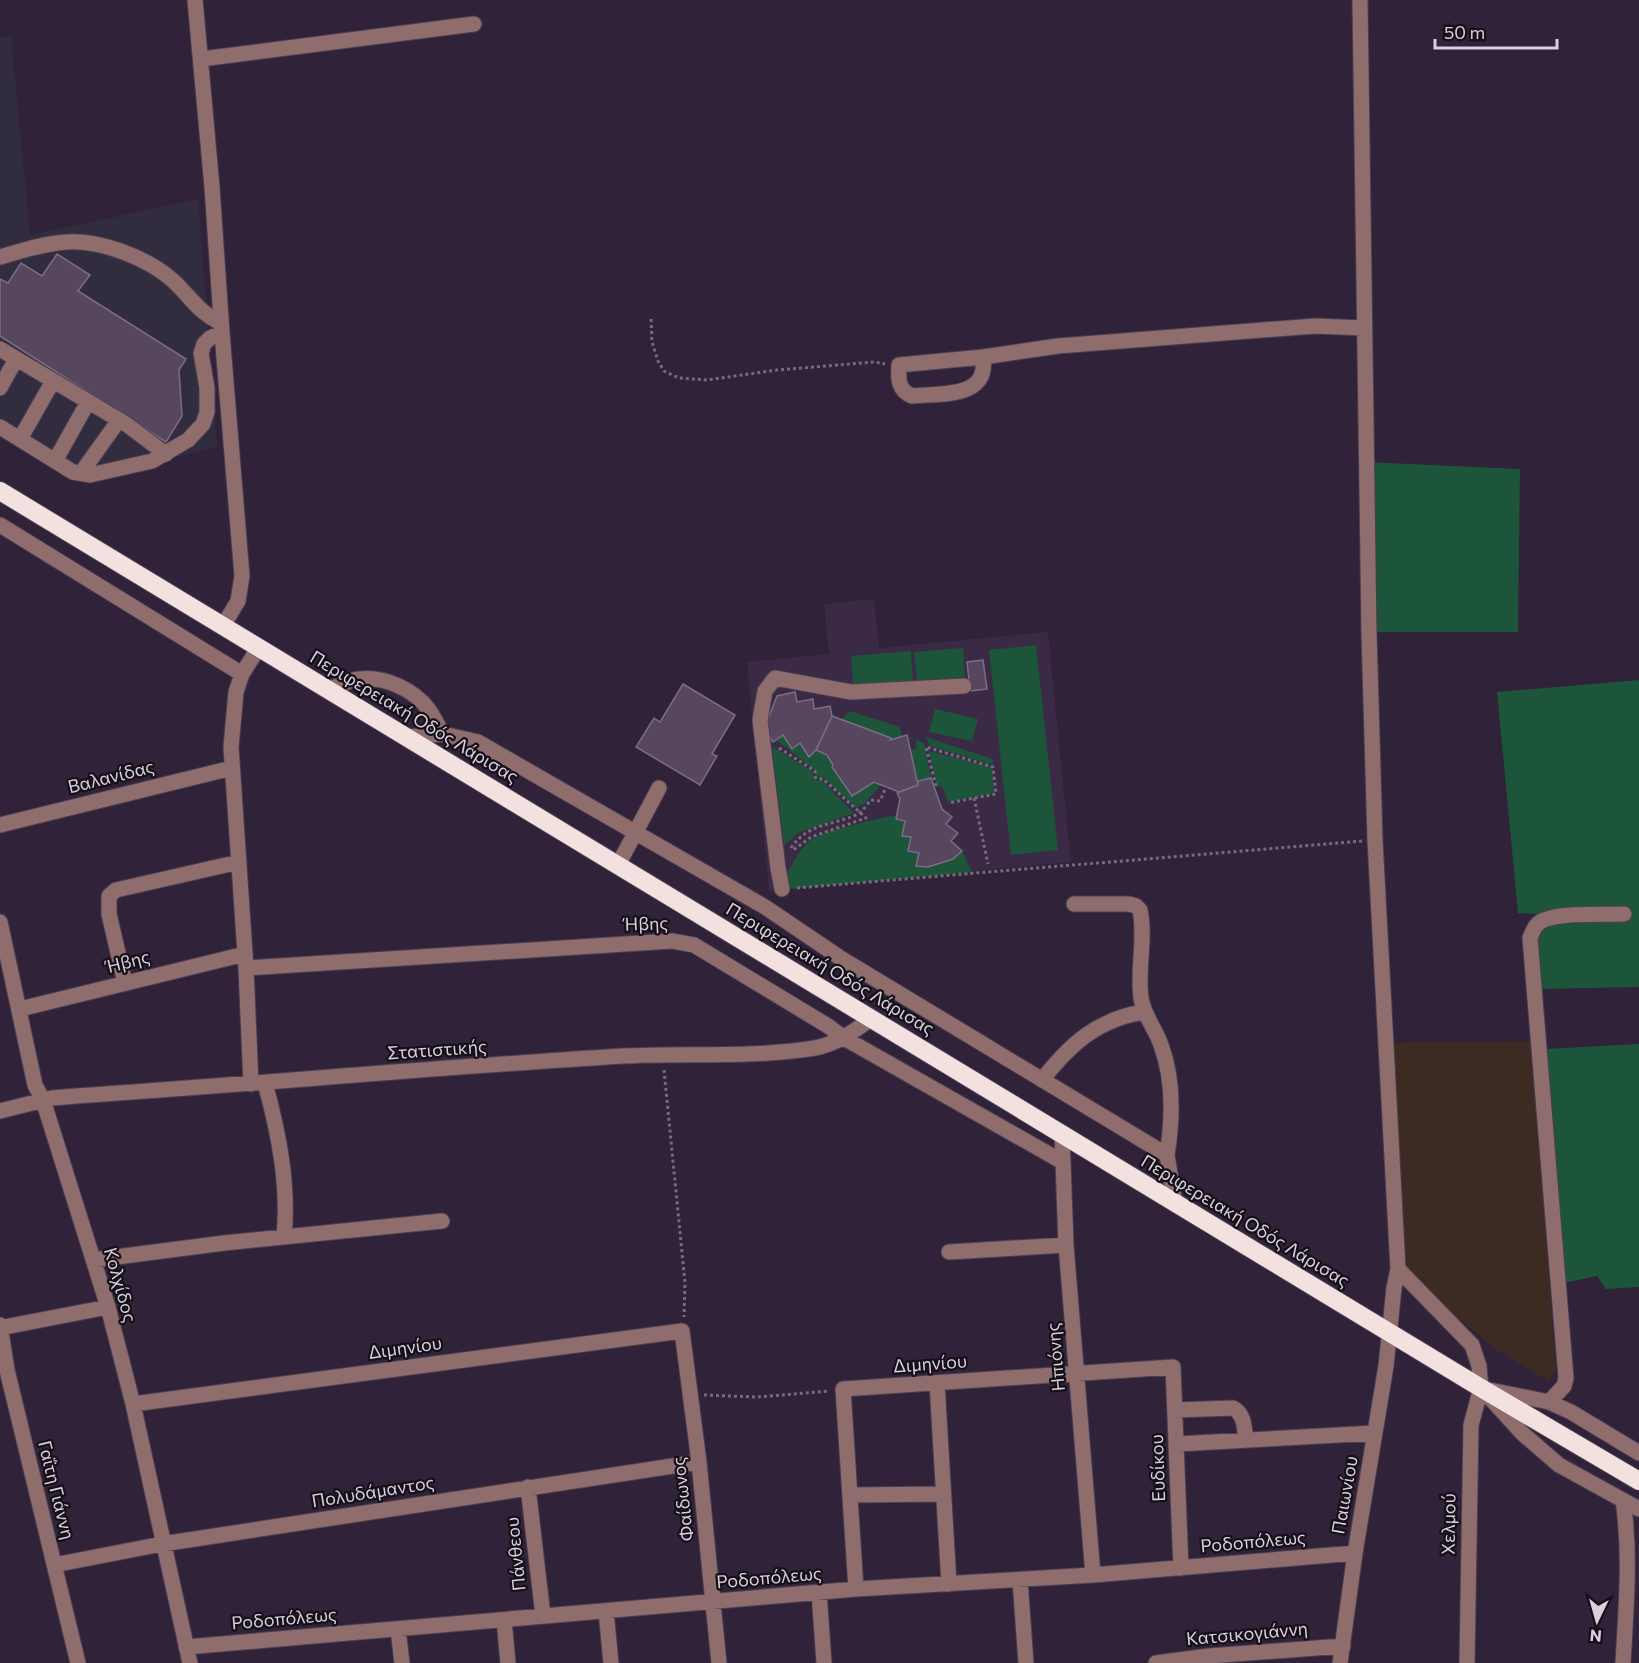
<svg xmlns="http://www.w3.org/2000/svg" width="1639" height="1663" viewBox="0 0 1639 1663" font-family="Commissioner,sans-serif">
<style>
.commercial{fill:#312d3e}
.industrial{fill:#3d2b23}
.built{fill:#3b2a45}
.green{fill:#1c553a}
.building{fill:#56475f;stroke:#7c6c85;stroke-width:1.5}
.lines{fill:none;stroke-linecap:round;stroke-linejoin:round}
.minor-casing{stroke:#4b3e53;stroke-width:17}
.highway-casing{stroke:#4b3e53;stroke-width:20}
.path{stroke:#766a7c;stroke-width:3;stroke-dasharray:3 3;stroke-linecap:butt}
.minor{stroke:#8f6d6c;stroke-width:15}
.highway{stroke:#f3e1e0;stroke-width:18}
.labels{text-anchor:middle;stroke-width:4.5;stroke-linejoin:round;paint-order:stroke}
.street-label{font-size:18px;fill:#d9d0de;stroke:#150f18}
</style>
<rect width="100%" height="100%" fill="#302238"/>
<path class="commercial" d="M 11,36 L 30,235 L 198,199 L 217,447 L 79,481 L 0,434 L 0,38 Z"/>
<path class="industrial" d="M 1531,1041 L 1556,1369 L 1549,1381 L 1496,1350 L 1418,1284 L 1404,1267 L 1388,1043 Z"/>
<path class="built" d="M 874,599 L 879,648 L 1048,632 L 1071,862 L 769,891 L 747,662 L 829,654 L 824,604 Z"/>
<path class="green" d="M 1365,462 L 1520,469 L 1518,632 L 1369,632 Z
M 1036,645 L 1058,850 L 1011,855 L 989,650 Z
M 963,648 L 965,677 L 917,681 L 914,652 Z
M 911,651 L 913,682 L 853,686 L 851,656 Z
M 1639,680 L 1639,987 L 1542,989 L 1539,981 L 1536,914 L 1518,913 L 1497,692 Z
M 935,709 L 978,719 L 972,741 L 929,732 Z
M 850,711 L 900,727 L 902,737 L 890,740 L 891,738 L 841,720 Z
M 783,735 L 792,749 L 800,743 L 809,757 L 816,750 L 827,755 L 833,765 L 832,767 L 852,796 L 874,782 L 881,785 L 865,803 L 856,808 L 824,778 L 815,776 L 816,771 L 776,740 Z
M 910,737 L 924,743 L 931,778 L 918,781 L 910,750 L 917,748 L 915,739 L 909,739 Z
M 926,737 L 993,759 L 993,765 L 930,746 Z
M 772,746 L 813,772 L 813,778 L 815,780 L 822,781 L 854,813 L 800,832 L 784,845 Z
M 929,751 L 992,767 L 994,793 L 948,802 L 942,786 L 937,787 Z
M 897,815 L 897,819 L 905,821 L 911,837 L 908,851 L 919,853 L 917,866 C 933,868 949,862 962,851 L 972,872 L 789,889 L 787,873 L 798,854 L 810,840 L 824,833 L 872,820 Z
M 1639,1044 L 1639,1287 L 1606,1289 L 1597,1276 L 1564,1283 L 1545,1049 Z"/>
<path class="building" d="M 57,254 L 90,275 L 78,291 L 186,359 L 179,370 L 182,416 L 166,442 L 0,336 L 0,279 L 8,283 L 21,263 L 42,276 Z
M 983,660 L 987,689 L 970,691 L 967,662 Z
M 683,684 L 735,715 L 712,754 L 717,756 L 700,785 L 636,747 L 654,718 L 660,722 Z
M 795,692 L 797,702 L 813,699 L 814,709 L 830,706 L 832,716 L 816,750 L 809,757 L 800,743 L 792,749 L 783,735 L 773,742 L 765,727 L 777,696 Z
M 832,716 L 891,738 L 890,740 L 907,735 L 918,785 L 899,792 L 874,782 L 852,796 L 832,767 L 833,765 L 827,755 L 816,750 Z
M 931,778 L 942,809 L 952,817 L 946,824 L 958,833 L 951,841 L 962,851 L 953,859 L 928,867 L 916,866 L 919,853 L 908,851 L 911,837 L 902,836 L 905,821 L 896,819 L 900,799 L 897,793 L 918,785 L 918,781 Z"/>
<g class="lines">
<g class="minor-casing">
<path id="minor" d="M 195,0 L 212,187 L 222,333 L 242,576 L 238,601 L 223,626
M 201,59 L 474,24
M 0,257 C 21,251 45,243 67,242 C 100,240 145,257 170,278 C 189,294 197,312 221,323
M 0,349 L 126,424 L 166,454
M 983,357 C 989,399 941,393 912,396 C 898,390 898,379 899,365 L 983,357 L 1058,346 L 1315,326 L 1365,328
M 0,388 L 16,359
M 0,427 L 73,472 L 90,475 L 152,461 L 188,440 L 203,424 L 207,412 L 207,388 L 201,353 L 204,344 L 210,338 L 222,333
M 20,439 L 53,381
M 55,461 L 88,402
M 81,473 L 119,420
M 0,525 L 242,674
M 328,690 C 338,686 348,680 359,679 C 384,676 414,689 429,710 C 434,717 438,726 443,734
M 406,737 L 443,734 L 478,742 L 765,907 L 842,959 L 1167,1155 L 1175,1203
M 0,825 L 232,768
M 618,865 L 659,788
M 782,889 L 778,868 L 760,720 L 765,691 L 775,678 L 851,692 L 964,686
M 1074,904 L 1129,904 L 1136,906 L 1140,910 C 1146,938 1137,969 1141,998 C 1144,1016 1155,1028 1161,1045 C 1174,1080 1173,1118 1167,1155
M 0,922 L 35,1085 L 43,1100 L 108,1307 L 133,1404 L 190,1663
M 246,968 L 672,941 L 694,945 L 828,1026 L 844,1038 L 1061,1161
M 125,983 L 109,914 L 109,896 L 116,890 L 239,862
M 20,1009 L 245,954
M 1042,1080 C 1070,1044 1098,1019 1144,1012
M 265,1083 C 279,1134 289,1185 284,1237
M 251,1084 L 246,968 L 231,747 L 236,692 L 242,674 L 259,647
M 0,1111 L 52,1098 L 76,1096 C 253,1084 430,1068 607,1057 C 676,1052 746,1059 815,1048 C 837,1044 854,1031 871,1019
M 1062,1134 L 1066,1245 L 1093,1575
M 949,1252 L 1066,1245
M 93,1260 L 224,1243 L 442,1221
M 1398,1269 L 1472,1345 L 1479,1366 L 1481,1388 L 1522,1433 L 1559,1465 L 1639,1509
M 0,1325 L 7,1370 L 78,1663
M 0,1328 L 108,1307
M 937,1383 L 949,1584
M 1490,1390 L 1549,1402 L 1571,1412 L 1639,1453
M 1549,1402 L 1564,1386 L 1566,1378 L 1530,938 C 1533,930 1536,923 1544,920 C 1562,912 1603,915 1624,914
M 133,1404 L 682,1331 L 699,1462 L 719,1663
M 1175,1410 L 1233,1408 C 1245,1414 1244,1428 1246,1440
M 1177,1444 L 1375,1433
M 528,1487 L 543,1616
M 850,1495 L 943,1494
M 1623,1500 C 1631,1555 1626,1608 1623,1663
M 54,1565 L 162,1544 L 699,1462
M 1020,1580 L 1026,1663
M 856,1589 L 843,1389 L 1173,1367 L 1181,1568
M 819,1592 L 824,1663
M 606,1611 L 611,1663
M 504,1620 L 508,1663
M 398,1629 L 402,1663
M 186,1647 L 856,1589 L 1093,1575 L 1355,1553
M 1156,1663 L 1209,1656 L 1343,1646
M 1340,1663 L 1355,1553 L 1386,1366 L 1394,1288 L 1398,1269 L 1375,840 L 1369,633 L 1360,0
M 1467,1663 L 1471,1425 L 1481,1388"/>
</g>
<g class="highway-casing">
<path id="highway" d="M 0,491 L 1481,1388 L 1639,1481"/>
</g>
<path class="path" d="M 651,319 L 652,342 L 658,361 L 664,371 L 679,378 L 707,380 L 777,370 L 875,362 L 885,364
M 779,748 L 815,771 L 815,777 L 817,779 L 823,779 L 866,818 L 811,837 L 792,851
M 936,786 L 926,747 L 993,767 L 996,794 L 948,803
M 974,798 L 988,864
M 791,848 C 809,822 833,826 858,814 C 863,811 867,804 871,800 L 880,801 L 886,787
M 797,888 L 1362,841
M 664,1070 L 685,1283 L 684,1317
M 704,1395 L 757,1397 L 829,1391"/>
<use href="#minor" class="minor"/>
<use href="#highway" class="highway"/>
</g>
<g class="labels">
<g class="street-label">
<text transform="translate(414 717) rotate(31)" y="6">Περιφερειακή Οδός Λάρισας</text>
<text transform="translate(111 777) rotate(-14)" y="6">Βαλανίδας</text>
<text transform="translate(646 924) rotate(-2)" y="6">Ήβης</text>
<text transform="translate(128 962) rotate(-14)" y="6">Ήβης</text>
<text transform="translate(830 969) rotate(31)" y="6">Περιφερειακή Οδός Λάρισας</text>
<text transform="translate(437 1050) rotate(-4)" y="6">Στατιστικής</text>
<text transform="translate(1245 1221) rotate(31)" y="6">Περιφερειακή Οδός Λάρισας</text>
<text transform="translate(120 1285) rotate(74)" y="6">Κολχίδος</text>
<text transform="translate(405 1348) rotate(-8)" y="6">Διμηνίου</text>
<text transform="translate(1056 1357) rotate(-95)" y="6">Ηπιόνης</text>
<text transform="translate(930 1364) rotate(-4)" y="6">Διμηνίου</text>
<text transform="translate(1158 1468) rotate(-92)" y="6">Ευδίκου</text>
<text transform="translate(56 1490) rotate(76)" y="6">Γαΐτη Γιάννη</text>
<text transform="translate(373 1492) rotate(-9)" y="6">Πολυδάμαντος</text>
<text transform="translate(1345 1495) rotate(-80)" y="6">Παιωνίου</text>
<text transform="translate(683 1499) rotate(-96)" y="6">Φαίδωνος</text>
<text transform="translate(1449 1524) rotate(-89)" y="6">Χελμού</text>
<text transform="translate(1253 1542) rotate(-5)" y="6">Ροδοπόλεως</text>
<text transform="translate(516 1554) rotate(-96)" y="6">Πάνθεου</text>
<text transform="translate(769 1578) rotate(-5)" y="6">Ροδοπόλεως</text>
<text transform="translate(284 1619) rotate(-5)" y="6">Ροδοπόλεως</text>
<text transform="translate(1247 1634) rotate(-5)" y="6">Κατσικογιάννη</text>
</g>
</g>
<g transform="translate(1597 1621) rotate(185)" stroke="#150f18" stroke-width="4.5" paint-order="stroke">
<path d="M0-4.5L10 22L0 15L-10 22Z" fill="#d9d0de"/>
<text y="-9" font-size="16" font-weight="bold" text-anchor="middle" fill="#d9d0de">N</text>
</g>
<path d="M1435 39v9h122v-9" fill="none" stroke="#d9d0de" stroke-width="3"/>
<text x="1444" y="39" font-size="18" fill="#d9d0de" stroke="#150f18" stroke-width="4.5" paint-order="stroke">50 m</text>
</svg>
